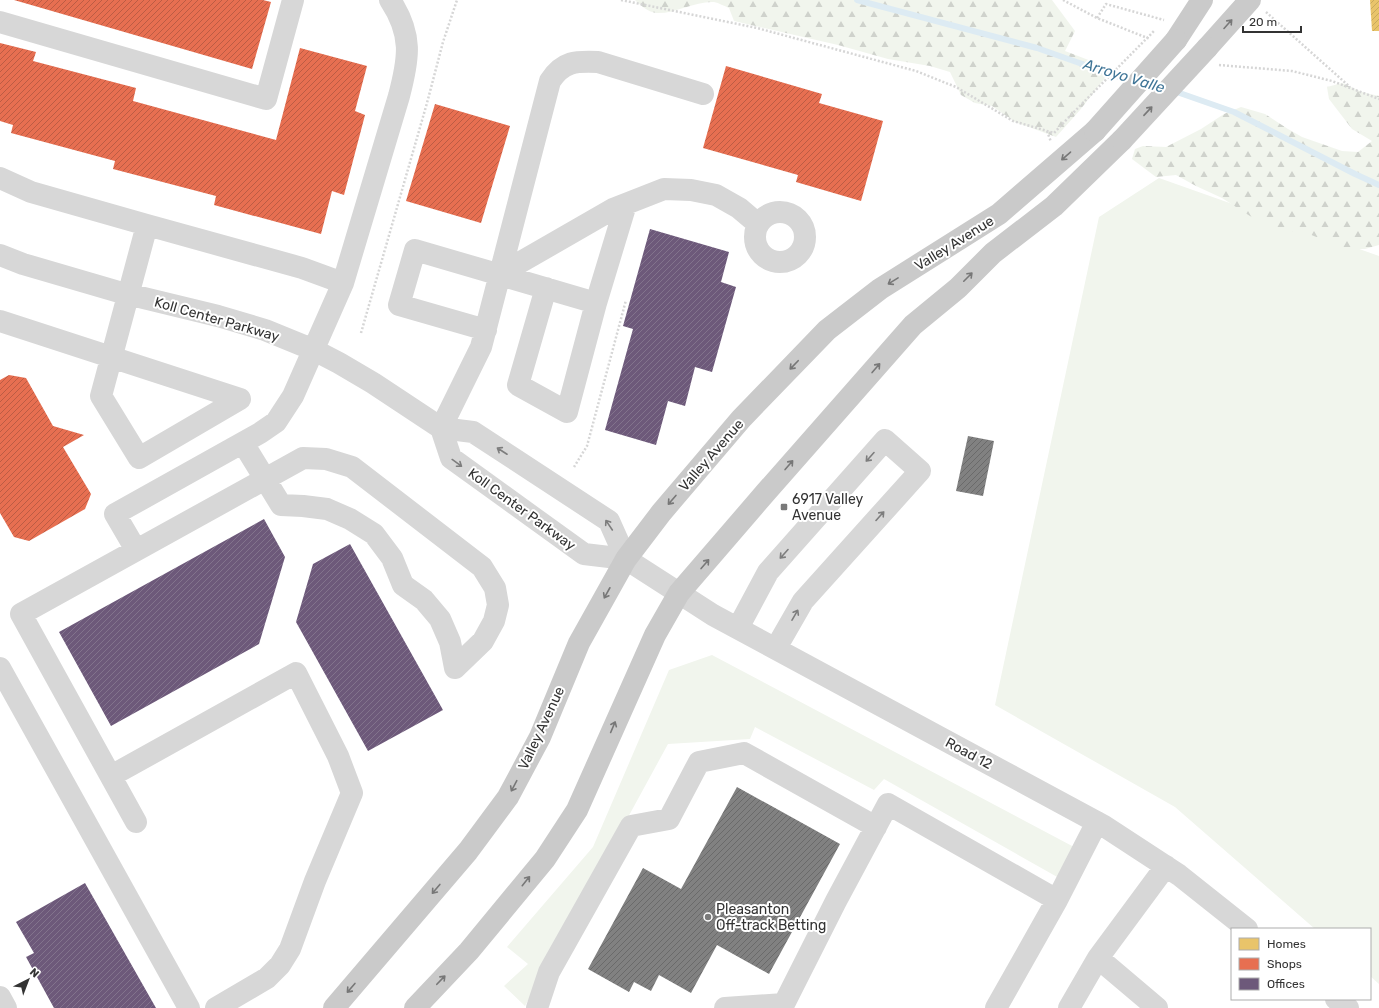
<svg xmlns="http://www.w3.org/2000/svg" width="1379" height="1008" viewBox="0 0 1379 1008" font-family="Rubik,sans-serif">
<style>
.grass{fill:#f1f5ed}
.forest{fill:url(#forest-firs)}
.homes{fill:url(#homes-hatch)}
.shops{fill:url(#shops-hatch)}
.offices{fill:url(#offices-hatch)}
.lines{fill:none;stroke-linecap:round;stroke-linejoin:round}
.stream{stroke:#ddebf3;stroke-width:6}
.building{fill:url(#building-hatch)}
.path{stroke:#d6d6d6;stroke-width:2.5;stroke-dasharray:2 2;stroke-linecap:butt}
.minor{stroke:#d7d7d7;stroke-width:22}
.major{stroke:#cacaca;stroke-width:22}
.path-bridge{stroke:#d6d6d6;stroke-width:2.5;stroke-dasharray:2 2;stroke-linecap:butt}
.major-bridge{stroke:#cacaca;stroke-width:22}
.oneway{stroke:#777}
.oneway2{stroke:#7d7d7d}
.poi-dot{fill:#7a7a7a;stroke:#fff;stroke-width:1.5}
.labels{text-anchor:middle;stroke-width:4;stroke-linejoin:round;paint-order:stroke}
.street-label{font-size:14px;fill:#333;stroke:#fff}
.poi-label{font-size:14px;fill:#333;stroke:#fff;text-anchor:start}
.water-label{font-size:15px;font-style:italic;fill:#3f7597;stroke:#fff}
</style>
<defs>
<pattern id="forest-firs" width="22" height="20" patternUnits="userSpaceOnUse"><rect width="22" height="20" fill="#f1f5ed"/><path d="M5 1l3.5 6h-7zM16 11l3.5 6h-7z" fill="#cfd2cc"/></pattern>
<pattern id="homes-hatch" width="6" height="6" patternUnits="userSpaceOnUse"><rect width="6" height="6" fill="#e9c46a"/><path d="M-1 1l2-2M0 6l6-6M5 7l2-2" fill="none" stroke="#c8a95c"/></pattern>
<pattern id="shops-hatch" width="6" height="6" patternUnits="userSpaceOnUse"><rect width="6" height="6" fill="#e76f51"/><path d="M-1 1l2-2M0 6l6-6M5 7l2-2" fill="none" stroke="#bc5c44"/></pattern>
<pattern id="offices-hatch" width="6" height="6" patternUnits="userSpaceOnUse"><rect width="6" height="6" fill="#6d597a"/><path d="M-1 1l2-2M0 6l6-6M5 7l2-2" fill="none" stroke="#82738c"/></pattern>
<pattern id="building-hatch" width="6" height="6" patternUnits="userSpaceOnUse"><rect width="6" height="6" fill="#818181"/><path d="M-1 1l2-2M0 6l6-6M5 7l2-2" fill="none" stroke="#6a6a6a"/></pattern>
</defs>
<rect width="100%" height="100%" fill="#fff"/>
<path class="grass" d="M 1159,178 L 1379,256 L 1379,984 L 1370,976 L 1370,929 L 1315,929 L 1175,807 L 995,705 L 1099,217 Z
M 712,655 L 1074,847 L 1059,878 L 884,779 L 874,790 L 755,727 L 750,739 L 668,744 L 525,1006 L 504,986 L 528,964 L 507,947 L 593,847 L 669,670 Z"/>
<path class="forest" d="M 635,0 L 1052,0 L 1075,31 L 1065,51 L 1112,69 L 1080,110 L 1056,137 L 1015,122 L 992,106 L 975,103 L 961,95 L 950,72 L 930,66 L 888,59 L 838,45 L 734,21 L 729,8 C 724,6 719,3 714,2 C 695,1 675,14 656,13 C 648,12 640,5 635,0 Z
M 1342,83 L 1362,92 L 1379,96 L 1379,245 L 1365,249 L 1346,249 L 1309,234 L 1274,228 L 1250,216 L 1222,198 L 1196,186 L 1176,175 L 1156,177 L 1132,159 L 1135,149 L 1143,146 L 1166,147 L 1201,129 L 1224,114 L 1241,107 L 1265,114 L 1288,129 L 1302,137 L 1342,151 L 1358,152 L 1372,141 L 1352,129 L 1329,99 L 1327,87 Z"/>
<path class="homes" d="M 1370,0 L 1379,0 L 1379,31 L 1372,31 Z"/>
<path class="shops" d="M 14,0 L 263,0 L 271,2 L 252,69 Z
M 0,43 L 36,52 L 33,61 L 136,88 L 133,101 L 276,140 L 300,48 L 367,66 L 355,111 L 365,115 L 344,195 L 332,191 L 321,234 L 214,205 L 216,196 L 113,169 L 115,161 L 11,133 L 13,125 L 0,121 Z
M 726,66 L 822,94 L 819,103 L 883,121 L 861,201 L 796,182 L 798,175 L 703,148 Z
M 435,104 L 510,126 L 481,223 L 406,201 Z
M 9,375 L 26,378 L 53,426 L 84,435 L 63,447 L 91,494 L 85,509 L 29,541 L 14,537 L 0,513 L 0,380 Z"/>
<path class="offices" d="M 650,229 L 729,252 L 721,282 L 736,287 L 712,372 L 695,367 L 685,406 L 668,401 L 656,445 L 605,430 L 633,329 L 623,326 Z
M 264,519 L 285,557 L 259,644 L 111,726 L 59,632 Z
M 350,544 L 443,710 L 368,751 L 296,622 L 313,564 Z
M 85,883 L 156,1008 L 54,1008 L 26,957 L 34,953 L 16,922 Z"/>
<g class="lines">
<path class="stream" d="M 857,0 L 1037,48 L 1133,82
M 1145,84 L 1165,88
M 1174,91 L 1234,112 L 1355,174 L 1379,185"/>
</g>
<path class="building" d="M 968,436 L 994,441 L 983,496 L 956,491 Z
M 737,787 L 840,844 L 769,974 L 717,945 L 691,993 L 659,975 L 651,991 L 634,982 L 629,992 L 588,969 L 643,868 L 681,889 Z"/>
<g class="lines">
<path class="path" d="M 621,0 L 757,28 L 916,71 L 956,87 L 1013,121 L 1054,133 L 1068,118
M 1063,0 L 1097,18 L 1150,39
M 1266,12 L 1350,87
M 1097,18 L 1106,4 L 1164,20
M 1219,65 L 1292,71 L 1332,81 L 1379,99
M 1047,131 L 1051,142
M 361,333 L 427,103 L 443,42 L 457,0
M 574,467 L 587,446 L 626,300"/>
<path class="minor" d="M 0,22 L 266,99 L 293,0
M 0,178 L 31,192 L 147,225 L 302,268 L 343,283
M755 237a25 25 0 1 1 50 0a25 25 0 1 1-50 0Z
M 0,255 L 23,264 L 119,292 L 218,316 L 265,330 L 314,350 L 339,363 L 373,383 L 441,428 L 473,432 L 609,521 L 626,559
M 500,274 L 613,209 L 664,189 L 691,190 L 716,195 L 739,208 L 758,224
M 546,288 L 518,385 L 567,412 L 596,303 L 626,204
M 0,321 C 80,347 160,373 240,399 L 139,458 L 101,396 L 147,225
M 486,330 L 399,305 L 415,250 L 596,303
M 441,428 L 451,458 L 584,554 L 626,559 L 713,615 L 1104,826 L 1179,875 L 1247,929
M 441,428 L 481,347 L 550,81 C 563,61 576,61 598,62 L 703,94
M 243,443 L 281,505 L 303,506 L 327,509 L 350,519 L 374,534 L 392,558 L 403,585 L 424,600 L 440,619 L 450,642 L 455,668
M 136,550 L 115,514 L 260,433 L 276,422 L 293,396 L 343,283 L 399,96 C 409,58 413,35 390,0
M 738,628 L 768,572 L 885,440 L 920,471 L 803,601 L 776,648
M 0,668 L 189,1008
M 111,776 L 296,673 L 338,756 L 352,793 L 315,881 L 290,949 L 280,965 L 267,978 L 216,1008
M 136,822 L 21,614 L 303,458 L 326,459 L 352,467 L 482,567 L 495,588 L 498,605 L 494,621 L 483,641 L 455,668
M 1098,958 L 1157,1008
M 0,997 L 6,1008
M 1336,999 L 1348,1008
M 537,1008 L 549,972 L 631,826 L 669,819 L 699,762 L 744,753 L 876,827
M 725,1008 L 784,1004 L 836,901 L 888,804 L 1057,900
M 996,1008 L 1057,900 L 1097,822
M 1069,1008 L 1098,958 L 1166,866"/>
<path class="major" d="M 1176,40 L 1202,0
M 1207,48 L 1250,0
M 334,1008 L 468,851 L 508,797 L 540,737 L 579,643 L 626,559 L 661,513 L 741,419 L 827,330 L 880,289 L 999,214 L 1095,131
M 415,1008 L 469,951 L 545,859 L 577,810 L 655,635 L 679,593 L 766,492 L 913,325 L 958,288 L 993,253 L 1054,206 L 1122,140"/>
<path class="path-bridge" d="M 1068,118 L 1155,30"/>
<path class="major-bridge" d="M 1095,131 L 1176,40
M 1122,140 L 1207,48"/>
</g>
<defs><path id="oneway-shaft" d="M-6 0H5M1.5-3L5.5 0L1.5 3" fill="none" stroke-width="1.6" stroke-linecap="round" stroke-linejoin="round"/></defs>
<g class="oneway">
<use href="#oneway-shaft" transform="translate(1228 24) rotate(-48)"/>
<use href="#oneway-shaft" transform="translate(1148 111) rotate(-47)"/>
<use href="#oneway-shaft" transform="translate(1066 156) rotate(139)"/>
<use href="#oneway-shaft" transform="translate(968 277) rotate(-45)"/>
<use href="#oneway-shaft" transform="translate(893 281) rotate(148)"/>
<use href="#oneway-shaft" transform="translate(794 365) rotate(134)"/>
<use href="#oneway-shaft" transform="translate(876 368) rotate(-49)"/>
<use href="#oneway-shaft" transform="translate(789 465) rotate(-49)"/>
<use href="#oneway-shaft" transform="translate(672 500) rotate(131)"/>
<use href="#oneway-shaft" transform="translate(705 564) rotate(-49)"/>
<use href="#oneway-shaft" transform="translate(607 593) rotate(119)"/>
<use href="#oneway-shaft" transform="translate(613 727) rotate(-67)"/>
<use href="#oneway-shaft" transform="translate(514 786) rotate(118)"/>
<use href="#oneway-shaft" transform="translate(526 881) rotate(-51)"/>
<use href="#oneway-shaft" transform="translate(436 889) rotate(130)"/>
<use href="#oneway-shaft" transform="translate(441 980) rotate(-46)"/>
<use href="#oneway-shaft" transform="translate(351 988) rotate(131)"/>
</g>
<g class="oneway2">
<use href="#oneway-shaft" transform="translate(502 451) rotate(-147)"/>
<use href="#oneway-shaft" transform="translate(870 457) rotate(132)"/>
<use href="#oneway-shaft" transform="translate(457 463) rotate(36)"/>
<use href="#oneway-shaft" transform="translate(880 516) rotate(-48)"/>
<use href="#oneway-shaft" transform="translate(609 525) rotate(-124)"/>
<use href="#oneway-shaft" transform="translate(784 554) rotate(132)"/>
<use href="#oneway-shaft" transform="translate(795 615) rotate(-60)"/>
</g>
<g class="poi-dot">
<rect x="780" y="503" width="8" height="8" rx="2"/>
<circle cx="708" cy="917" r="4"/>
</g>
<g class="labels">
<g class="street-label">
<text transform="translate(954 243) rotate(-32)" y="5">Valley Avenue</text>
<text transform="translate(217 319) rotate(16)" y="5">Koll Center Parkway</text>
<text transform="translate(711 455) rotate(-49)" y="5">Valley Avenue</text>
<text transform="translate(522 509) rotate(36)" y="5">Koll Center Parkway</text>
<text transform="translate(541 728) rotate(-65)" y="5">Valley Avenue</text>
<text transform="translate(969 753) rotate(28)" y="5">Road 12</text>
</g>
<g class="poi-label">
<text x="792" y="504">6917 Valley<tspan x="792" dy="16">Avenue</tspan></text>
<text x="716" y="914">Pleasanton<tspan x="716" dy="16">Off-track Betting</tspan></text>
</g>
<g class="water-label">
<text transform="translate(1124 76) rotate(17)" y="5">Arroyo Valle</text>
</g>
</g>
<rect x="1231" y="928" width="140" height="72" fill="#ffffff" stroke="#adadad"/>
<rect x="1239" y="938" width="20" height="12" fill="#e9c46a" stroke="#adadad"/>
<text x="1267" y="948" font-size="12" fill="#333333">Homes</text>
<rect x="1239" y="958" width="20" height="12" fill="#e76f51" stroke="#adadad"/>
<text x="1267" y="968" font-size="12" fill="#333333">Shops</text>
<rect x="1239" y="978" width="20" height="12" fill="#6d597a" stroke="#adadad"/>
<text x="1267" y="988" font-size="12" fill="#333333">Offices</text>
<g transform="translate(28 980) rotate(42)" stroke="#ffffff" stroke-width="3" paint-order="stroke">
<path d="M0-3L7 15L0 10L-7 15Z" fill="#333333"/>
<text y="-6" font-size="11" font-weight="bold" text-anchor="middle" fill="#333333">N</text>
</g>
<path d="M1243 26v6h58v-6" fill="none" stroke="#333333" stroke-width="2"/>
<text x="1249" y="26" font-size="12" fill="#333333" stroke="#ffffff" stroke-width="3" paint-order="stroke">20 m</text>
</svg>
